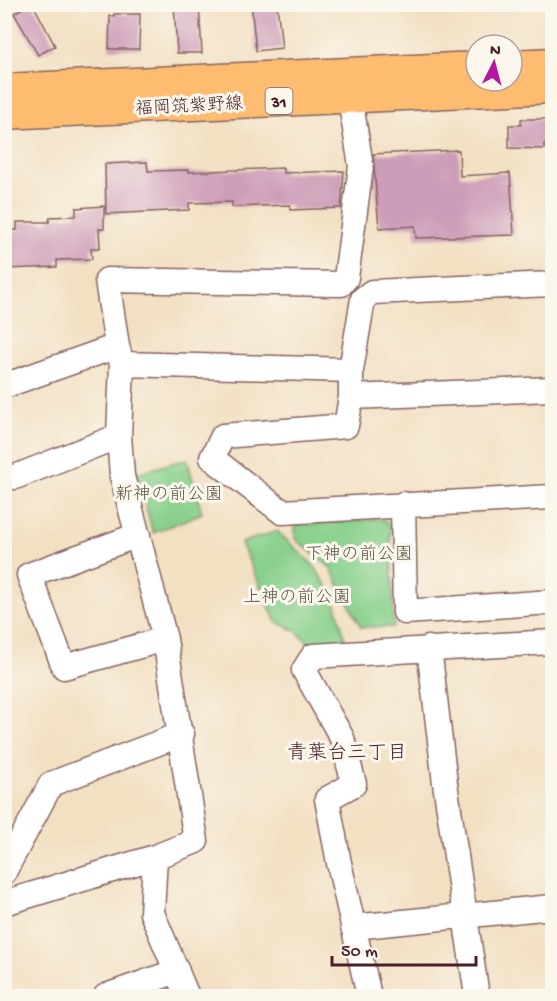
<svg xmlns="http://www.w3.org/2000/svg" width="557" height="1001" viewBox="0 0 557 1001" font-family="'Gochi Hand','Klee One',sans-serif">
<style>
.green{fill:#88d08c;stroke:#69785c;stroke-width:1.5}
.building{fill:#cd9cb8}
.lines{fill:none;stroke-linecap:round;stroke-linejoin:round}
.minor-casing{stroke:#856360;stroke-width:27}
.major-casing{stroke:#856360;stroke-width:33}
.minor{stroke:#fff;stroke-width:24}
.major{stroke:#febc70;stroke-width:30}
.labels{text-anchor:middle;stroke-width:6;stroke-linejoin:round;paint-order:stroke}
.shield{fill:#fbf7ec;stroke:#7f6065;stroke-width:1.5}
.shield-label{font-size:16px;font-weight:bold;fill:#4a1f2b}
.street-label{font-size:18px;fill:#4a1f2b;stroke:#fbf7ec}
.park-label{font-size:18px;fill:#5d5448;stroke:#fbf7ec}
.neighbourhood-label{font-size:20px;fill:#4a1f2b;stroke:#fbf7ec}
</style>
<rect width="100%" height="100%" fill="#fbf7ec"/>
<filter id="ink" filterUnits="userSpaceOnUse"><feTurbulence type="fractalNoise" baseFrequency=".0167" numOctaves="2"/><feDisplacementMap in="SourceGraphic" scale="12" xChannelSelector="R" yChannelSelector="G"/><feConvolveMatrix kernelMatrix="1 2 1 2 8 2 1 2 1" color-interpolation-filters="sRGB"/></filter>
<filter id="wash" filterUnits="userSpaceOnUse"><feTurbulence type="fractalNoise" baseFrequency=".008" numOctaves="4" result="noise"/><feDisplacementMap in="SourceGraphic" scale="24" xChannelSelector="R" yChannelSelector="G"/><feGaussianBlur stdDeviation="1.35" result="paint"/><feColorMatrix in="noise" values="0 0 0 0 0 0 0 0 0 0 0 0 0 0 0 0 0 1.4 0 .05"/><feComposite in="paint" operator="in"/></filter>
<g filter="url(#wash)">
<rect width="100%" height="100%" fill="#f2e0c3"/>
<path class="green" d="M 187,459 L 202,513 L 153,533 L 137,473 Z
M 382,519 L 390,525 L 394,627 L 361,627 L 330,567 L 295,539 L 295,525 Z
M 277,531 L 314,566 L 334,597 L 345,639 L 311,645 L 295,630 L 276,622 L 241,543 Z"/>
<g id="blocks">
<path class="building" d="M 30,4 L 33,4 L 55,46 L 38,55 L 14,13 Z
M 174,4 L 199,4 L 202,53 L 177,53 Z
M 251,4 L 277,4 L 282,48 L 256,51 Z
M 114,14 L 140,14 L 139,49 L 109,49 L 110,16 L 114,16 Z
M 521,119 L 552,119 L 552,144 L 544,144 L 544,149 L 509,148 L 509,125 L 521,125 Z
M 459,150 L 460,176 L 510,173 L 514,235 L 416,238 L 415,226 L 379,228 L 373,154 Z
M 147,162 L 148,171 L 189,170 L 189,172 L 283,168 L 283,173 L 344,171 L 341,208 L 290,210 L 290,205 L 232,207 L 232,202 L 189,203 L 189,210 L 106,214 L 105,164 Z
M 104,206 L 104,229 L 99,229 L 100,248 L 91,248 L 92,259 L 57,260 L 57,267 L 4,269 L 4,230 L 17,230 L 17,222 L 49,222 L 50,217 L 76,216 L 76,208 Z"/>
</g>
</g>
<g filter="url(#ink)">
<use href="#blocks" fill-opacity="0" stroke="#856360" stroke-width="1.5"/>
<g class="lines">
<g class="minor-casing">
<path id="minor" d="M 552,284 L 372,292 L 363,299 L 351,370 L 351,397 L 346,426 L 223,436 L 212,458 L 282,512 L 552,497
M 122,364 L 351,370
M 4,386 L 117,346
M 351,397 L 552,389
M 15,477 L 119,436
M 403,504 L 405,612 L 552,602
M 138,535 L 29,575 L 64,667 L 165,639
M 429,648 L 445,783 L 477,996
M 4,872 L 51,784 L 182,734
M 4,903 L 155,857
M 353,927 L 552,907
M 106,996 L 177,971
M 187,996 L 152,913 L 155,857 L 196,841 L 165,639 L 122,476 L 119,436 L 122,364 L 117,346 L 107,280 L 341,284 L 346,278 L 361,166 L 350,98
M 369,996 L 339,863 L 327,799 L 354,784 L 342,738 L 304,670 L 313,656 L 552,642"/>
</g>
<g class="major-casing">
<path id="major" d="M 512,65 L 552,63
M 4,89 L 476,67
M 4,114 L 552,88"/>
</g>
<use href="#minor" class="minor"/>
<use href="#major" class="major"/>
</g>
</g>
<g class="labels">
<rect class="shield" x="265.5" y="88" width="27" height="26" rx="4.5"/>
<g class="shield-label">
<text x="279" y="107">31</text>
</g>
<g class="street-label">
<text transform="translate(189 105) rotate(-3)" y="6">福岡筑紫野線</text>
</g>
<g class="park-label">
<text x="169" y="499">新神の前公園</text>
<text x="359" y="559">下神の前公園</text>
<text x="297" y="602">上神の前公園</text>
</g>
<g class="neighbourhood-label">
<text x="347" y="758">青葉台三丁目</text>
</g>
</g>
<rect width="557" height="1001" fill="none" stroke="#fbf7ec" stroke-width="24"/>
<g transform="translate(494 63) rotate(6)"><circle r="28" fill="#fbf7ec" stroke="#b4a19f" stroke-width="1.5"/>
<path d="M0-4.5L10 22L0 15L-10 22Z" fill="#b5179e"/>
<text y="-9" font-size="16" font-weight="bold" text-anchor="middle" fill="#4a1f2b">N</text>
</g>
<path d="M332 956v9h144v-9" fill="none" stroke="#4a1f2b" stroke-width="3"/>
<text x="341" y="956" font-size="18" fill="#4a1f2b" stroke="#fbf7ec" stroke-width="4.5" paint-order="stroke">50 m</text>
</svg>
